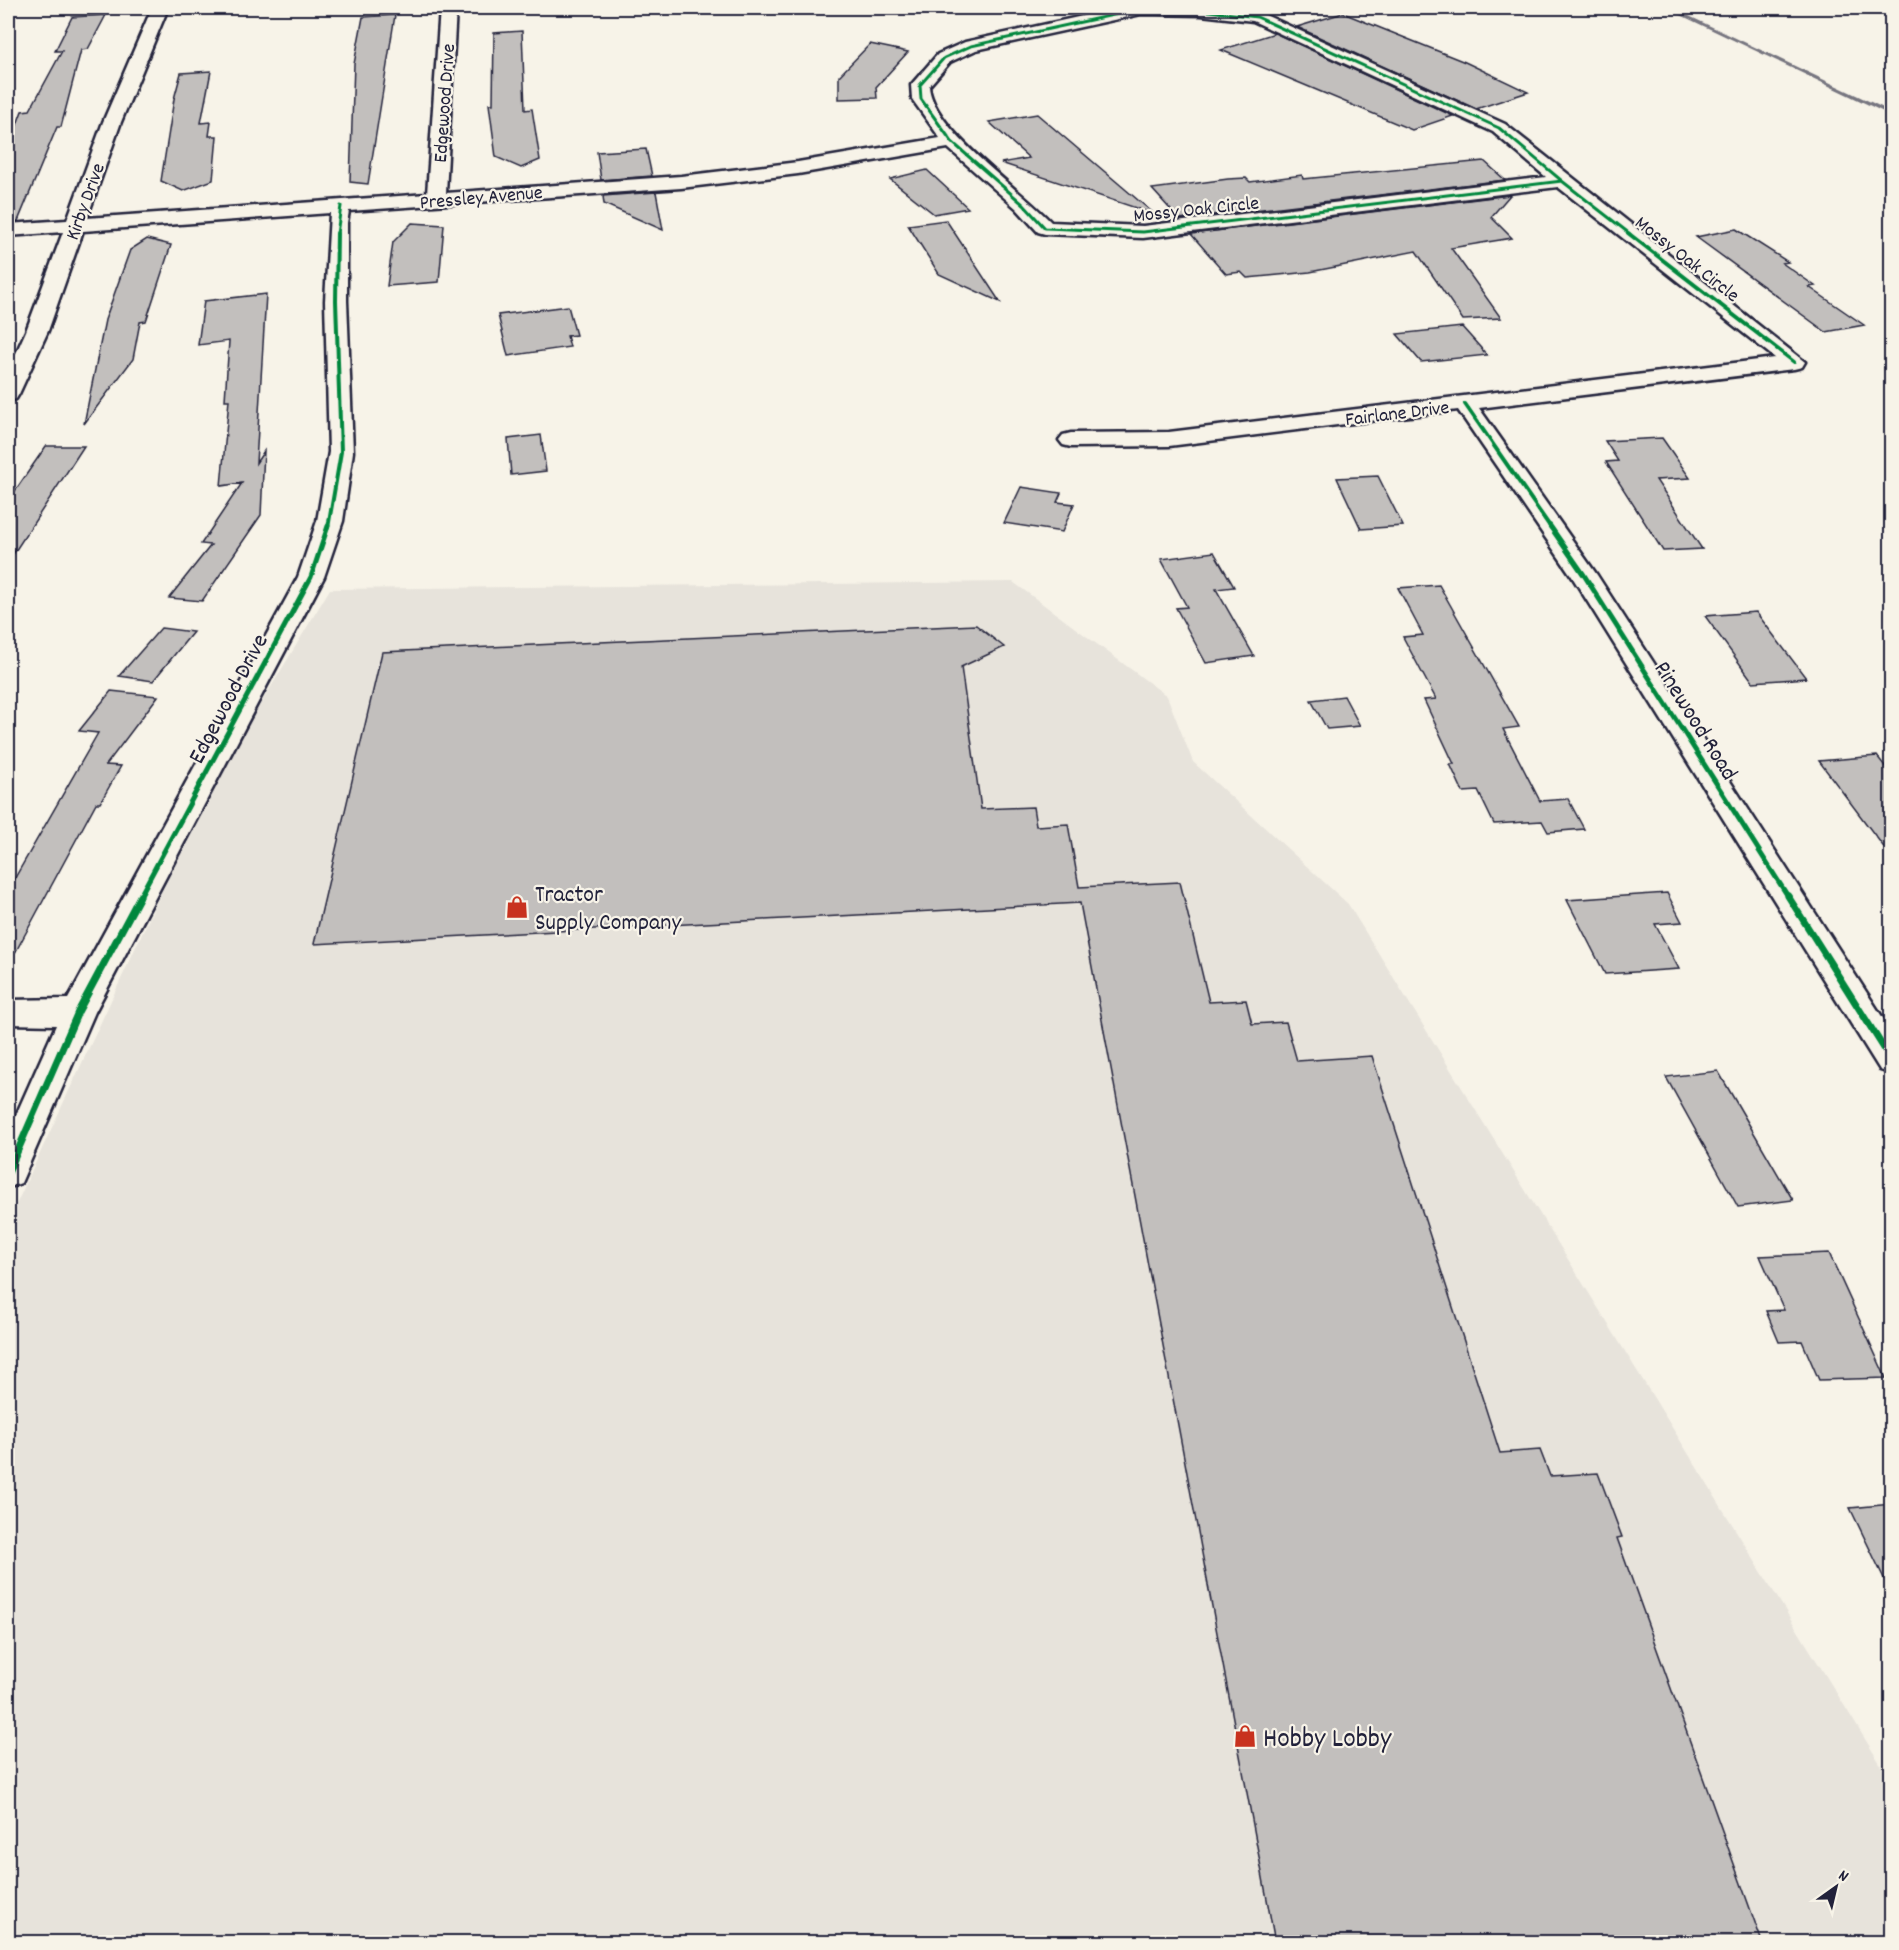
<svg xmlns="http://www.w3.org/2000/svg" width="1899" height="1950" viewBox="0 0 1899 1950" font-family="Dekko,sans-serif">
<style>
.built{fill:#e7e3db}
.lines{fill:none;stroke-linecap:round;stroke-linejoin:round}
.stream{fill:#76747f;fill-rule:evenodd}
.building{fill:#c2bfbd;stroke:#22223b;stroke-width:1.5}
.minor-casing{stroke:#22223b;stroke-width:5}
.minor{fill:#f7f3e8;fill-rule:evenodd}
.cycleway-far3-casing{stroke:#f7f3e8;stroke-width:5}
.cycleway-far2-casing{stroke:#f7f3e8;stroke-width:6}
.cycleway-far1-casing{stroke:#f7f3e8;stroke-width:8}
.cycleway-casing{stroke:#f7f3e8;stroke-width:10}
.cycleway-far3{stroke:#00873e;stroke-width:3}
.cycleway-far2{stroke:#00873e;stroke-width:4}
.cycleway-far1{stroke:#00873e;stroke-width:5}
.cycleway{stroke:#00873e;stroke-width:7}
.labels{text-anchor:middle;stroke-width:4.5;stroke-linejoin:round;paint-order:stroke}
.far-street-label{font-size:20px;fill:#22223b;stroke:#f7f3e8}
.street-label{font-size:24px;fill:#22223b;stroke:#f7f3e8}
.poi-label{font-size:24px;fill:#22223b;stroke:#f7f3e8;text-anchor:start}
.near-poi-label{font-size:28px;fill:#22223b;stroke:#f7f3e8;text-anchor:start}
</style>
<rect width="100%" height="100%" fill="#f7f3e8"/>
<filter id="ink" filterUnits="userSpaceOnUse"><feTurbulence type="fractalNoise" baseFrequency=".0167" numOctaves="2"/><feDisplacementMap in="SourceGraphic" scale="12" xChannelSelector="R" yChannelSelector="G"/><feConvolveMatrix kernelMatrix="1 2 1 2 8 2 1 2 1" color-interpolation-filters="sRGB"/></filter>
<g filter="url(#ink)">
<path class="built" d="M 1013,582 L 1167,696 L 1193,762 L 1348,904 L 1891,1781 L 1891,1942 L 8,1942 L 8,1222 L 161,893 L 248,725 L 330,589 Z"/>
<g class="lines">
<path class="stream" d="M 1666,8 L 1672,8 L 1892,112 L 1892,116 Z"/>
</g>
<path class="building" d="M 1343,13 L 1465,62 L 1528,92 L 1476,109 L 1297,27 Z
M 106,15 L 88,49 L 81,50 L 61,127 L 57,127 L 18,221 L 8,222 L 8,149 L 22,111 L 30,110 L 62,51 L 55,51 L 72,17 Z
M 395,15 L 368,184 L 350,182 L 354,64 L 363,17 Z
M 522,31 L 525,110 L 532,109 L 540,160 L 521,168 L 496,157 L 489,104 L 493,104 L 494,33 Z
M 1275,33 L 1453,116 L 1412,130 L 1221,50 Z
M 870,44 L 908,52 L 876,87 L 877,98 L 839,99 L 839,76 Z
M 211,71 L 201,123 L 211,122 L 209,136 L 217,136 L 213,180 L 183,191 L 161,181 L 174,99 L 181,73 Z
M 1037,114 L 1152,212 L 1151,213 L 1001,163 L 1029,158 L 989,122 Z
M 646,149 L 652,176 L 601,180 L 597,152 Z
M 1484,161 L 1505,180 L 1179,219 L 1152,189 L 1228,179 L 1246,178 L 1250,182 L 1302,175 L 1303,179 Z
M 927,170 L 968,208 L 934,214 L 890,179 Z
M 656,192 L 663,230 L 604,204 L 603,196 Z
M 1510,195 L 1491,217 L 1512,238 L 1451,248 L 1501,318 L 1463,320 L 1416,251 L 1310,272 L 1247,278 L 1241,272 L 1226,274 L 1191,234 Z
M 946,220 L 1000,302 L 939,274 L 908,225 Z
M 412,223 L 444,225 L 439,282 L 387,286 L 393,242 Z
M 1736,229 L 1788,262 L 1782,263 L 1815,286 L 1809,287 L 1864,325 L 1826,332 L 1696,237 Z
M 147,239 L 171,245 L 146,321 L 140,322 L 133,359 L 84,424 L 105,320 L 130,250 Z
M 266,294 L 256,463 L 264,451 L 261,515 L 202,601 L 169,598 L 211,545 L 201,544 L 242,483 L 221,486 L 229,400 L 225,400 L 229,341 L 198,345 L 204,301 Z
M 568,306 L 576,335 L 567,336 L 570,347 L 508,356 L 498,315 Z
M 1462,327 L 1487,355 L 1421,362 L 1397,334 Z
M 541,435 L 546,471 L 511,475 L 508,439 Z
M 1662,438 L 1690,478 L 1656,480 L 1702,549 L 1663,551 L 1606,462 L 1618,461 L 1605,441 Z
M 46,446 L 84,446 L 8,562 L 8,501 Z
M 1378,476 L 1403,526 L 1361,529 L 1337,478 Z
M 1021,487 L 1061,493 L 1057,502 L 1074,504 L 1062,532 L 1004,523 Z
M 1214,552 L 1234,587 L 1216,589 L 1254,656 L 1206,663 L 1176,608 L 1187,607 L 1161,559 Z
M 1439,585 L 1519,727 L 1503,729 L 1540,801 L 1568,799 L 1584,829 L 1548,832 L 1542,821 L 1494,824 L 1478,791 L 1463,792 L 1450,764 L 1454,764 L 1424,700 L 1436,699 L 1403,637 L 1423,635 L 1398,588 Z
M 1756,612 L 1806,678 L 1753,682 L 1705,616 Z
M 976,625 L 1004,647 L 961,667 L 981,809 L 1033,807 L 1036,826 L 1068,824 L 1079,887 L 1180,882 L 1209,1002 L 1246,1000 L 1252,1024 L 1286,1022 L 1297,1061 L 1372,1056 L 1500,1453 L 1540,1450 L 1550,1476 L 1598,1473 L 1622,1537 L 1617,1538 L 1762,1942 L 1275,1942 L 1080,903 L 314,944 L 382,652 Z
M 161,628 L 193,632 L 153,681 L 119,676 Z
M 111,691 L 158,696 L 106,765 L 121,766 L 100,803 L 96,803 L 8,966 L 8,890 L 98,733 L 79,731 Z
M 1344,696 L 1360,726 L 1327,729 L 1311,700 Z
M 1877,756 L 1892,775 L 1892,858 L 1819,761 Z
M 1667,893 L 1682,922 L 1655,924 L 1679,969 L 1605,974 L 1567,900 Z
M 1718,1071 L 1793,1200 L 1738,1207 L 1666,1077 Z
M 1829,1253 L 1886,1378 L 1819,1380 L 1802,1341 L 1779,1342 L 1766,1311 L 1784,1310 L 1760,1256 Z
M 1892,1504 L 1892,1595 L 1850,1508 Z"/>
<g class="lines">
<g class="minor-casing">
<path id="minor" d="M 152,8 L 168,8 L 121,122 L 87,218 L 427,194 L 440,8 L 456,8 L 446,193 L 681,176 L 798,162 L 940,138 L 912,99 L 911,85 L 938,54 L 965,42 L 1119,8 L 1220,8 L 1263,14 L 1505,124 L 1805,362 L 1802,367 L 1794,369 L 1479,408 L 1597,575 L 1892,1032 L 1892,1074 L 1880,1070 L 1571,575 L 1458,410 L 1169,446 L 1071,447 L 1063,445 L 1059,440 L 1063,435 L 1071,433 L 1169,432 L 1775,358 L 1558,187 L 1143,238 L 1045,234 L 1038,232 L 1017,209 L 948,148 L 798,174 L 681,188 L 349,211 L 347,223 L 347,301 L 353,452 L 343,521 L 324,577 L 95,1012 L 21,1183 L 8,1188 L 8,1133 L 56,1025 L 8,1024 L 8,1000 L 68,999 L 298,577 L 317,521 L 329,452 L 325,301 L 330,213 L 83,231 L 48,331 L 19,394 L 16,399 L 8,401 L 8,371 L 26,331 L 63,232 L 8,236 L 8,224 L 67,220 L 103,122 ZM 1141,14 L 1201,15 L 1253,21 L 1493,132 L 1546,177 L 1143,226 L 1051,222 C 1020,189 932,129 929,86 L 950,62 L 976,50 Z"/>
</g>
<use href="#minor" class="minor"/>
<g class="cycleway-far3-casing">
<path id="cycleway-far3" d="M 1141,9 L 1201,10 L 1257,17 L 1499,128 L 1562,181 L 1143,232 L 1045,228 L 1024,205 L 952,142 L 921,99 L 920,85 L 944,58 L 971,46 Z
M 1562,181 L 1630,234
M 337,234 L 341,206"/>
</g>
<g class="cycleway-far2-casing">
<path id="cycleway-far2" d="M 1628,233 L 1794,362
M 1465,404 L 1551,528
M 328,528 L 341,452 L 336,301 L 337,233"/>
</g>
<g class="cycleway-far1-casing">
<path id="cycleway-far1" d="M 1550,526 L 1584,575 L 1789,898
M 139,898 L 311,577 L 328,526"/>
</g>
<g class="cycleway-casing">
<path id="cycleway" d="M 1788,896 L 1892,1061
M 8,1173 L 78,1012 L 140,896"/>
</g>
<use href="#cycleway-far3" class="cycleway-far3"/>
<use href="#cycleway-far2" class="cycleway-far2"/>
<use href="#cycleway-far1" class="cycleway-far1"/>
<use href="#cycleway" class="cycleway"/>
</g>
</g>
<defs>
<g id="shop-bare" transform="scale(1.8)"><path d="M-5-2.5h2.3a2.7 3.5 0 0 1 5.4 0H5L5.5 6h-11ZM-1.5-2.5h3a1.5 2.3 0 0 0-3 0Z" fill="#c8321e" stroke="#f7f3e8" stroke-width="2.5" paint-order="stroke"/></g>
</defs>
<g fill-rule="evenodd">
<use href="#shop-bare" x="517" y="907"/>
<use href="#shop-bare" x="1245" y="1736"/>
</g>
<g class="labels">
<g class="far-street-label">
<text transform="translate(443 103) rotate(-86)" y="7">Edgewood Drive</text>
<text transform="translate(481 196) rotate(-5)" y="7">Pressley Avenue</text>
<text transform="translate(84 201) rotate(-70)" y="7">Kirby Drive</text>
<text transform="translate(1196 208) rotate(-6)" y="7">Mossy Oak Circle</text>
<text transform="translate(1688 258) rotate(38)" y="7">Mossy Oak Circle</text>
<text transform="translate(1397 412) rotate(-7)" y="7">Fairlane Drive</text>
</g>
<g class="street-label">
<text transform="translate(227 698) rotate(-62)" y="8">Edgewood Drive</text>
<text transform="translate(1697 720) rotate(58)" y="8">Pinewood Road</text>
</g>
<g class="poi-label">
<text x="535" y="901">Tractor<tspan x="535" dy="28">Supply Company</tspan></text>
</g>
<g class="near-poi-label">
<text x="1263" y="1746">Hobby Lobby</text>
</g>
</g>
<rect width="1899" height="1950" fill="none" stroke="#f7f3e8" stroke-width="30"/>
<rect x="15" y="15" width="1869" height="1920" fill="none" stroke="#22223b" stroke-width="2" filter="url(#ink)"/>
<g transform="translate(1836 1887) rotate(34)" stroke="#f7f3e8" stroke-width="4.5" paint-order="stroke">
<path d="M0-4.5L10 22L0 15L-10 22Z" fill="#22223b"/>
<text y="-9" font-size="16" font-weight="bold" text-anchor="middle" fill="#22223b">N</text>
</g>
</svg>
